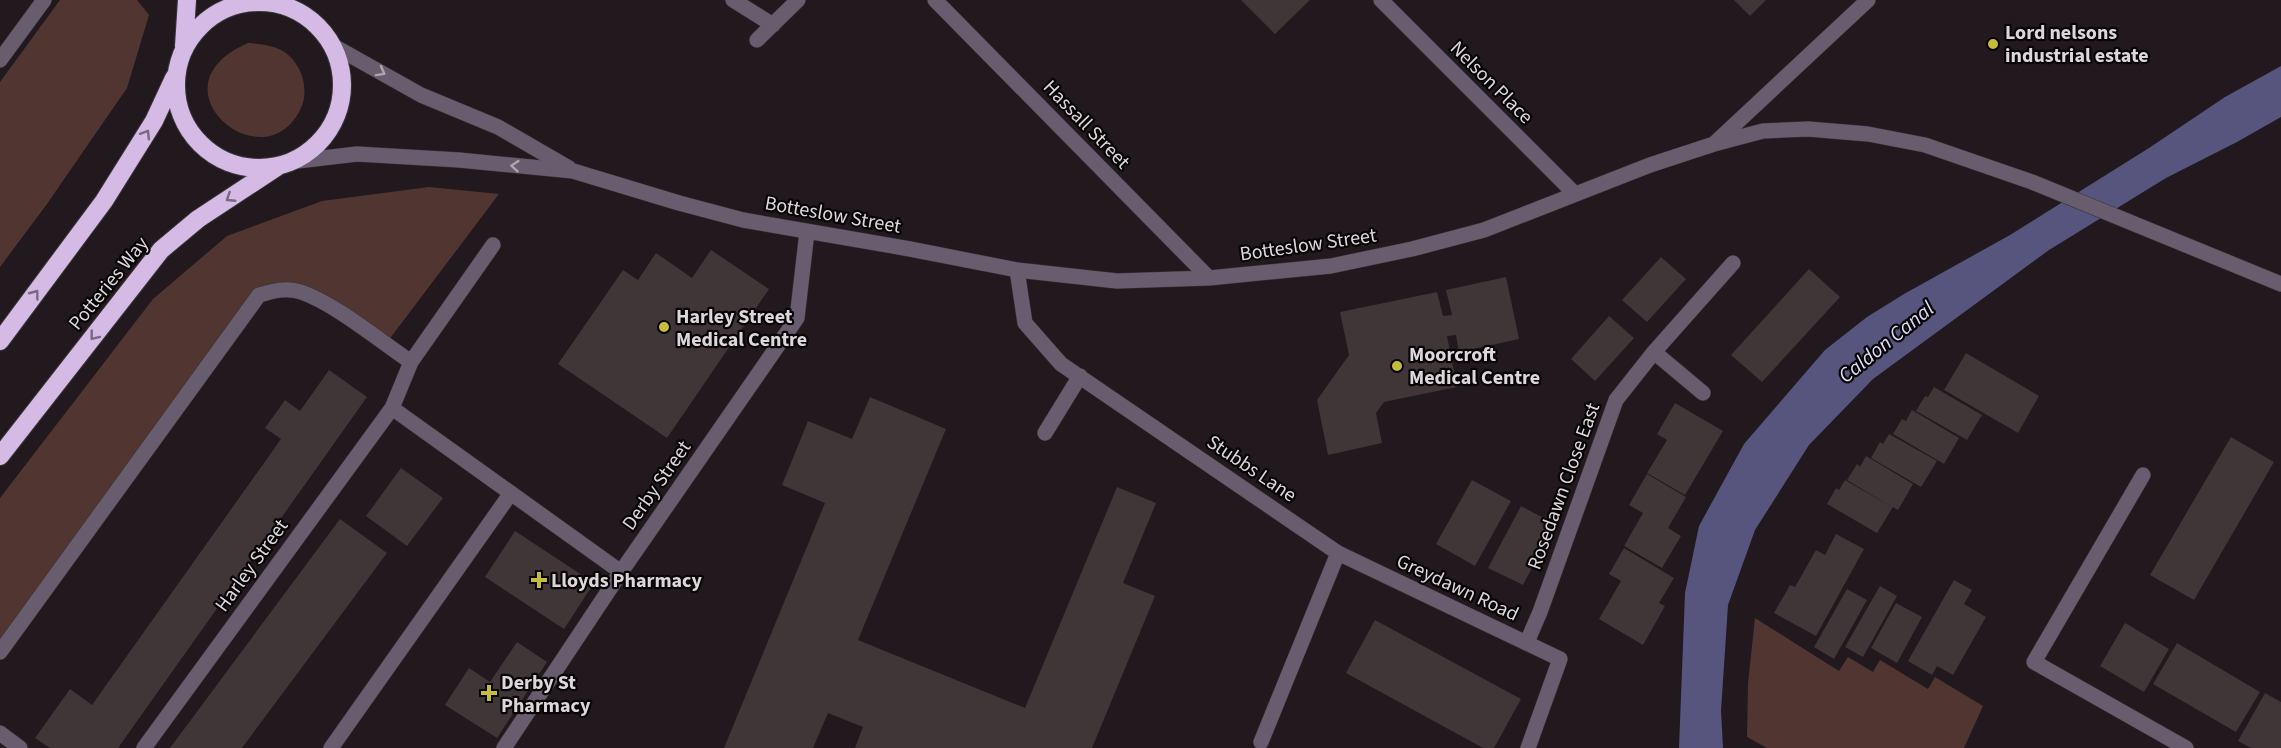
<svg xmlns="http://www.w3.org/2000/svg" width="2281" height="748" viewBox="0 0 2281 748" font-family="'Source Sans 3',sans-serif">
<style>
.green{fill:#503531}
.water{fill:#57547d}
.building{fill:#403537}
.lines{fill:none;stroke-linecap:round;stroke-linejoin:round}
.minor-casing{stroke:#3b3438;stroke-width:16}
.highway-casing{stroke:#3b3438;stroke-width:20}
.minor{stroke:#685d6e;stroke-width:15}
.highway{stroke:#d5bae5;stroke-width:18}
.oneway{stroke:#aea6af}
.oneway2{stroke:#796981}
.poi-dot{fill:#c5bc3d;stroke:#080507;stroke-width:2}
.labels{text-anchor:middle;stroke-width:4.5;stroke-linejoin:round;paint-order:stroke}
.poi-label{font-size:20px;font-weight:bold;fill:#ddd7db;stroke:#080507;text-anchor:start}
.street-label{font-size:20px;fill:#ddd7db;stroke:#080507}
.water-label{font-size:21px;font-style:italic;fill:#dcdbf7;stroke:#080507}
</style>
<rect width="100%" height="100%" fill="#21191e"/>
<path class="green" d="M 60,0 L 137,0 L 149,15 L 127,88 L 47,204 L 0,267 L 0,82 Z
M 248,43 C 260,44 272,45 283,51 C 301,62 310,89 301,108 C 265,186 146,87 248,43 Z
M 429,187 L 499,194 L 385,345 L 299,291 L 259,295 L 0,652 L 0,498 L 153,299 L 227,236 L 322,201 Z
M 1755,618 L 1839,671 L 1848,657 L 1873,672 L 1880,660 L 1928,689 L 1935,677 L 1983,706 L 1964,748 L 1767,748 L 1747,737 L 1748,683 Z"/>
<path class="water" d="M 2281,66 L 2281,117 L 2237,142 L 2166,178 L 2049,250 L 1873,379 L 1809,445 L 1755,530 L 1728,605 L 1721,711 L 1723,748 L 1679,748 L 1685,593 L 1699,526 L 1744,444 L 1825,350 L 1867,317 L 1904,294 L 2010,235 L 2149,148 L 2225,97 Z"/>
<path class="building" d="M 1241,0 L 1310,0 L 1275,34 Z
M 1734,0 L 1766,0 L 1750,16 Z
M 711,250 L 769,289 L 667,438 L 558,364 L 623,270 L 638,280 L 656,253 L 692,278 Z
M 1661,257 L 1686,279 L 1647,322 L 1622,300 Z
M 1809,269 L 1840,297 L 1762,382 L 1731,355 Z
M 1506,277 L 1519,339 L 1459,352 L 1456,335 L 1447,336 L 1457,387 L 1384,402 L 1376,413 L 1382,443 L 1328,455 L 1317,400 L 1349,355 L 1340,312 L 1437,292 L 1443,316 L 1452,315 L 1446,290 Z
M 1609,316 L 1634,338 L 1595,381 L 1571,359 Z
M 1966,353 L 2039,396 L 2018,433 L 1944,390 Z
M 329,370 L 367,397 L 118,748 L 50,748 L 35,738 L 70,689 L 92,705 L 281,439 L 265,428 L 285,400 L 300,411 Z
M 1934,387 L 1982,415 L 1967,440 L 1916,411 L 1925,396 L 1928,397 Z
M 870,397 L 946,429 L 858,640 L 1025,708 L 1117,487 L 1156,503 L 1123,583 L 1155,596 L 1092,748 L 855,748 L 863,727 L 828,713 L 813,748 L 724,748 L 825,503 L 782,485 L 808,421 L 852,439 Z
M 1675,403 L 1723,431 L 1685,495 L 1647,473 L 1667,440 L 1657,434 Z
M 1912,410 L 1959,438 L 1944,464 L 1893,434 L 1902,419 L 1906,421 Z
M 1889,434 L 1937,461 L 1921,487 L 1871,458 L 1880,442 L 1883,444 Z
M 2231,437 L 2274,462 L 2194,600 L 2150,575 Z
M 1866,456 L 1913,484 L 1898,510 L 1893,507 L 1877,533 L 1827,504 L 1836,488 L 1839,490 L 1845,480 L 1890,506 L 1847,480 L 1857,464 L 1860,467 Z
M 401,468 L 443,498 L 407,546 L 366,516 Z
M 1647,474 L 1686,497 L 1668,528 L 1681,536 L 1662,568 L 1624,546 L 1643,513 L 1629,505 Z
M 1472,480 L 1511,501 L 1475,566 L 1436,544 Z
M 1521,506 L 1555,524 L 1523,585 L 1488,568 Z
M 340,519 L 387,553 L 242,748 L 170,748 Z
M 515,531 L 594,583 L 564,629 L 485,577 Z
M 1836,534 L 1864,549 L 1816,636 L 1774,613 L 1790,585 L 1795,587 L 1816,550 L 1825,555 Z
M 1624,548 L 1674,578 L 1659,603 L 1665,606 L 1643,645 L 1599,619 L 1621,581 L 1609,574 Z
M 1954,580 L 1972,590 L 1964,604 L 1986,617 L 1953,675 L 1937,666 L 1932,675 L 1908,661 Z
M 1880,586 L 1897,596 L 1863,657 L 1845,647 Z
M 1847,589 L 1867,600 L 1834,659 L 1814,647 Z
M 1896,603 L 1922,617 L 1897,663 L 1871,648 Z
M 1375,620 L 1521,699 L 1494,748 L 1483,748 L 1346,673 Z
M 2125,623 L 2169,649 L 2144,692 L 2100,666 Z
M 517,642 L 547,662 L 497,738 L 445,705 L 469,668 L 490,682 Z
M 2177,643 L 2260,692 L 2236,732 L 2153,684 Z
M 2265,693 L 2281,702 L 2281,748 L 2251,748 L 2238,741 Z"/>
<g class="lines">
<g class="minor-casing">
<path id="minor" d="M 733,0 L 773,25
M 935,0 L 1209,278
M 1381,0 L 1575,194
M 757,40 L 798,0
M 330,44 L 421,95 L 498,127 L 569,168
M 0,60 L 44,0
M 1716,142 L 1868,0
M 289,162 L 357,154 L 459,160 L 573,171 L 679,203 L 743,220 L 910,249 L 1017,270 L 1117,281 L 1209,278 L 1331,266 L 1412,249 L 1484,230 L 1650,165 L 1714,144 L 1763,131 L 1808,129 L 1868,134 L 1925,145 L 2032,182 L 2281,284
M 1017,270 L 1025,323 L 1061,364 L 1338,553 L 1261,742
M 1654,352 L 1703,393
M 392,408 L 621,572
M 1045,433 L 1080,376
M 2143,475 L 2034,662 L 2186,748
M 1338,553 L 1560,659 L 1528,748
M 1527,642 L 1540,612 L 1616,400 L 1654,352 L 1733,263
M 0,652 L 259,295 C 273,291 287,287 301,292 C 334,303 380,341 411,362
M 0,733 L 20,748
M 144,748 L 392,408 L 411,362 L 493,245
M 331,748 L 511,493
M 504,748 L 621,572 L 797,318 L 807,232"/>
</g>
<g class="highway-casing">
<path id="highway" d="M176 85a83 83 0 1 1 166 0a83 83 0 1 1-166 0Z
M 184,46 L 187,0
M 0,341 L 104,201 L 154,121 L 174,78
M 0,456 L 161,250 L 198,219 L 277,167"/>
</g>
<use href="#minor" class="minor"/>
<use href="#highway" class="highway"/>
</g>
<defs><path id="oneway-chevron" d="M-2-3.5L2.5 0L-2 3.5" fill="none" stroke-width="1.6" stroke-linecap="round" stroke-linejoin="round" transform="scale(1.5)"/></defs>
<g class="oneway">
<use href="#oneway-chevron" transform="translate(381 72) rotate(29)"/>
<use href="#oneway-chevron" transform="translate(515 166) rotate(-175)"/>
</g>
<g class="oneway2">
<use href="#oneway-chevron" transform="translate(146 134) rotate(-58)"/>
<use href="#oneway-chevron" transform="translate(230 198) rotate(147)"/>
<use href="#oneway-chevron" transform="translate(35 294) rotate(-53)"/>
<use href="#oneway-chevron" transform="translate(94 336) rotate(128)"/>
</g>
<g class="poi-dot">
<circle cx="1993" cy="44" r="6"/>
<circle cx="664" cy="327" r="6"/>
<circle cx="1397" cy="366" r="6"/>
<path d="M536 571h6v6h6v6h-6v6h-6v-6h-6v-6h6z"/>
<path d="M486 684h6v6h6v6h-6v6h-6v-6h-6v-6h6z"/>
</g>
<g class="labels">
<g class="poi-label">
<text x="2005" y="39">Lord nelsons<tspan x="2005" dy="23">industrial estate</tspan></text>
<text x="676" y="323">Harley Street<tspan x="676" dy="23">Medical Centre</tspan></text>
<text x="1409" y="361">Moorcroft<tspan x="1409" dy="23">Medical Centre</tspan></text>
<text x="551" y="587">Lloyds Pharmacy</text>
<text x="501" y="689">Derby St<tspan x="501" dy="23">Pharmacy</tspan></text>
</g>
<g class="street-label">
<text transform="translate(1492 82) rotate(45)" y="7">Nelson Place</text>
<text transform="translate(1087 124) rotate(46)" y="7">Hassall Street</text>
<text transform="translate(833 214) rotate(10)" y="7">Botteslow Street</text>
<text transform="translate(1308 244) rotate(-8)" y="7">Botteslow Street</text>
<text transform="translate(108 283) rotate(-51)" y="7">Potteries Way</text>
<text transform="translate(1252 468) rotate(34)" y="7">Stubbs Lane</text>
<text transform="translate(656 485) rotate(-55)" y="7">Derby Street</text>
<text transform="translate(1563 486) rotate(-70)" y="7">Rosedawn Close East</text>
<text transform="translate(251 565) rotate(-54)" y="7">Harley Street</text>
<text transform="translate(1458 587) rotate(25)" y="7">Greydawn Road</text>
</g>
<g class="water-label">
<text transform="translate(1886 342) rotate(-39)" y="7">Caldon Canal</text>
</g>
</g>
</svg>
